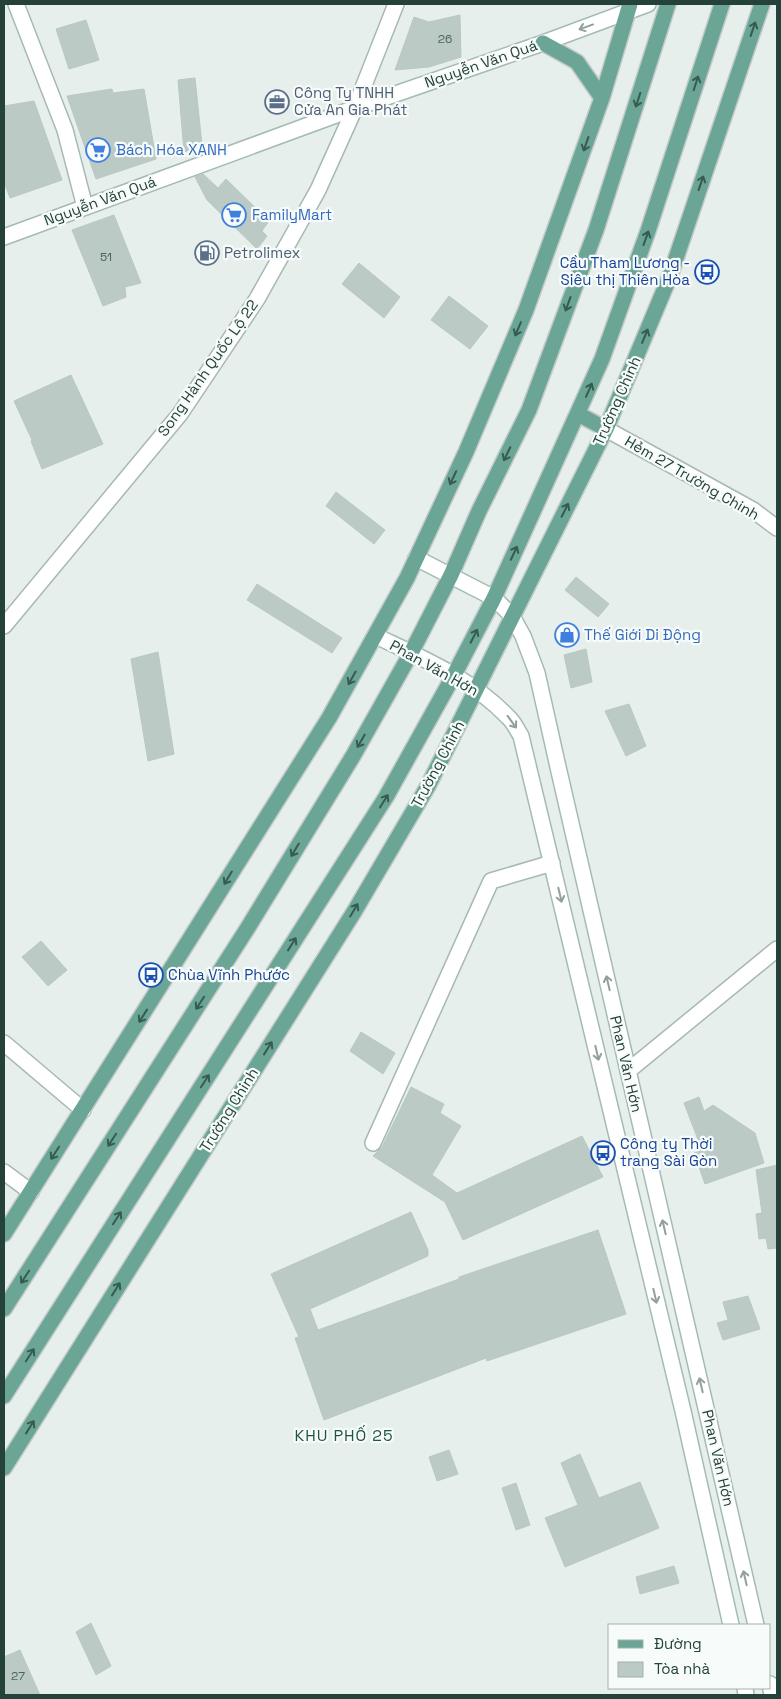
<svg xmlns="http://www.w3.org/2000/svg" width="781" height="1699" viewBox="0 0 781 1699" font-family="'Space Grotesk',sans-serif">
<style>
.building{fill:#bbcac4;stroke:#b8c9c2}
.lines{fill:none;stroke-linecap:round;stroke-linejoin:round}
.minor-casing{stroke:#a8b8b2;stroke-width:18}
.tertiary-casing{stroke:#a8b8b2;stroke-width:18}
.secondary-casing{stroke:#a4bbb3;stroke-width:18}
.primary-casing{stroke:#c2cac8;stroke-width:18}
.minor{stroke:#fff;stroke-width:15}
.tertiary{stroke:#fff;stroke-width:15}
.secondary{stroke:#fff;stroke-width:15}
.primary{stroke:#6aa596;stroke-width:15}
.oneway{stroke:#92a09c}
.oneway2{stroke:#365b51}
.labels{text-anchor:middle;stroke-width:4.5;stroke-linejoin:round;paint-order:stroke}
.number-label{font-size:12px;fill:#4a645c}
.street-label{font-size:15px;fill:#24423a;stroke:#f7fbf9}
.service-label{font-size:15px;fill:#4e5e75;stroke:#f7fbf9;text-anchor:start}
.shop-label{font-size:15px;fill:#366cbe;stroke:#f7fbf9;text-anchor:start}
.transit-label{font-size:15px;fill:#164399;stroke:#f7fbf9;text-anchor:start}
.neighbourhood-label{font-size:16px;letter-spacing:1px;fill:#1f5548;stroke:#f7fbf9}
</style>
<rect width="100%" height="100%" fill="#e6efeb"/>
<path class="building" d="M 460,15 L 461,57 L 429,67 L 395,70 L 414,17 L 429,22 Z
M 86,20 L 99,60 L 69,69 L 56,29 Z
M 195,78 L 202,145 L 184,152 L 178,80 Z
M 112,89 L 113,93 L 144,89 L 156,159 L 96,179 L 67,96 Z
M 34,101 L 62,180 L 10,198 L 4,182 L 4,106 Z
M 203,174 L 218,188 L 226,179 L 269,221 L 262,231 L 267,236 L 257,249 L 207,200 L 195,177 Z
M 114,215 L 141,283 L 125,287 L 126,297 L 103,306 L 72,230 Z
M 359,263 L 400,297 L 384,318 L 342,284 Z
M 449,296 L 488,326 L 470,349 L 431,320 Z
M 71,375 L 103,444 L 42,469 L 31,441 L 32,440 L 14,401 Z
M 336,492 L 385,530 L 374,544 L 326,506 Z
M 576,577 L 609,604 L 598,617 L 565,590 Z
M 257,584 L 342,638 L 332,653 L 247,600 Z
M 586,649 L 592,682 L 571,688 L 564,655 Z
M 158,652 L 174,754 L 148,761 L 131,659 Z
M 629,704 L 646,746 L 626,756 L 605,711 Z
M 41,941 L 67,970 L 48,986 L 22,957 Z
M 361,1032 L 395,1053 L 383,1074 L 350,1051 Z
M 411,1087 L 444,1104 L 440,1113 L 461,1126 L 432,1175 L 457,1193 L 582,1136 L 603,1177 L 463,1240 L 445,1202 L 373,1156 L 382,1147 Z
M 699,1097 L 704,1111 L 713,1105 L 755,1133 L 764,1163 L 705,1184 L 694,1153 L 702,1150 L 684,1103 Z
M 777,1165 L 777,1248 L 768,1249 L 766,1238 L 759,1239 L 756,1214 L 762,1213 L 756,1170 Z
M 411,1212 L 428,1250 L 428,1256 L 310,1309 L 318,1330 L 459,1279 L 459,1277 L 598,1230 L 626,1314 L 487,1361 L 486,1358 L 324,1420 L 295,1338 L 299,1337 L 271,1274 Z
M 748,1296 L 760,1329 L 723,1340 L 717,1323 L 728,1320 L 723,1302 Z
M 449,1450 L 458,1474 L 437,1481 L 429,1457 Z
M 580,1454 L 599,1498 L 640,1482 L 659,1528 L 565,1567 L 545,1518 L 578,1505 L 561,1463 Z
M 516,1483 L 530,1525 L 516,1530 L 502,1488 Z
M 674,1566 L 679,1583 L 640,1594 L 636,1577 Z
M 91,1623 L 111,1666 L 96,1675 L 76,1632 Z
M 20,1650 L 40,1695 L 4,1695 L 4,1657 Z"/>
<g class="lines">
<g class="minor-casing">
<path id="minor" d="M 16,4 L 65,130 L 85,207
M 606,429 L 753,510 L 777,528
M 4,1043 L 83,1110
M 628,1071 L 777,949
M 373,1143 L 491,881 L 552,863
M 4,1172 L 31,1192"/>
</g>
<g class="tertiary-casing">
<path id="tertiary" d="M 4,626 L 180,414 L 257,299 L 318,190 L 355,108 L 396,4"/>
</g>
<g class="secondary-casing">
<path id="secondary" d="M 4,237 L 355,108 L 543,43 L 648,4
M 416,558 L 494,598 L 512,616 L 523,636 L 537,673 L 558,767 L 756,1625
M 376,636 C 422,658 472,679 508,717 C 514,722 517,730 521,736 L 683,1411 L 731,1625
M 770,1684 L 772,1695
M 745,1688 L 746,1695"/>
</g>
<g class="primary-casing">
<path id="primary" d="M 543,43 L 577,62 L 602,98
M 578,414 L 606,429
M 4,1234 L 329,718 L 407,578 L 466,452 L 526,310 L 602,98 L 630,4
M 4,1309 L 247,929 L 353,756 L 411,653 L 451,575 L 479,511 L 529,410 L 596,230 L 668,4
M 4,1396 L 386,797 L 454,675 L 494,598 L 602,359 L 648,231 L 722,4
M 4,1468 L 354,912 L 428,786 L 606,429 L 670,276 L 762,4"/>
</g>
<use href="#minor" class="minor"/>
<use href="#tertiary" class="tertiary"/>
<use href="#secondary" class="secondary"/>
<use href="#primary" class="primary"/>
</g>
<defs><path id="oneway-shaft" d="M-6 0H5M1.5-3L5.5 0L1.5 3" fill="none" stroke-width="1.6" stroke-linecap="round" stroke-linejoin="round" transform="scale(1.25)"/></defs>
<g class="oneway">
<use href="#oneway-shaft" transform="translate(586 27) rotate(160)"/>
<use href="#oneway-shaft" transform="translate(512 722) rotate(54)"/>
<use href="#oneway-shaft" transform="translate(560 895) rotate(77)"/>
<use href="#oneway-shaft" transform="translate(608 983) rotate(-103)"/>
<use href="#oneway-shaft" transform="translate(597 1053) rotate(77)"/>
<use href="#oneway-shaft" transform="translate(664 1227) rotate(-103)"/>
<use href="#oneway-shaft" transform="translate(655 1296) rotate(77)"/>
<use href="#oneway-shaft" transform="translate(701 1385) rotate(-103)"/>
<use href="#oneway-shaft" transform="translate(745 1578) rotate(-103)"/>
</g>
<g class="oneway2">
<use href="#oneway-shaft" transform="translate(753 29) rotate(-71)"/>
<use href="#oneway-shaft" transform="translate(696 83) rotate(-72)"/>
<use href="#oneway-shaft" transform="translate(638 100) rotate(108)"/>
<use href="#oneway-shaft" transform="translate(586 144) rotate(109)"/>
<use href="#oneway-shaft" transform="translate(701 183) rotate(-71)"/>
<use href="#oneway-shaft" transform="translate(646 238) rotate(-70)"/>
<use href="#oneway-shaft" transform="translate(568 304) rotate(110)"/>
<use href="#oneway-shaft" transform="translate(518 329) rotate(113)"/>
<use href="#oneway-shaft" transform="translate(645 336) rotate(-67)"/>
<use href="#oneway-shaft" transform="translate(589 390) rotate(-66)"/>
<use href="#oneway-shaft" transform="translate(507 454) rotate(116)"/>
<use href="#oneway-shaft" transform="translate(453 478) rotate(115)"/>
<use href="#oneway-shaft" transform="translate(565 510) rotate(-63)"/>
<use href="#oneway-shaft" transform="translate(514 553) rotate(-65)"/>
<use href="#oneway-shaft" transform="translate(474 636) rotate(-63)"/>
<use href="#oneway-shaft" transform="translate(352 678) rotate(119)"/>
<use href="#oneway-shaft" transform="translate(361 741) rotate(120)"/>
<use href="#oneway-shaft" transform="translate(384 801) rotate(-58)"/>
<use href="#oneway-shaft" transform="translate(295 850) rotate(121)"/>
<use href="#oneway-shaft" transform="translate(228 878) rotate(121)"/>
<use href="#oneway-shaft" transform="translate(354 910) rotate(-59)"/>
<use href="#oneway-shaft" transform="translate(292 944) rotate(-58)"/>
<use href="#oneway-shaft" transform="translate(200 1003) rotate(123)"/>
<use href="#oneway-shaft" transform="translate(143 1016) rotate(122)"/>
<use href="#oneway-shaft" transform="translate(268 1048) rotate(-58)"/>
<use href="#oneway-shaft" transform="translate(205 1081) rotate(-57)"/>
<use href="#oneway-shaft" transform="translate(112 1140) rotate(123)"/>
<use href="#oneway-shaft" transform="translate(55 1153) rotate(123)"/>
<use href="#oneway-shaft" transform="translate(117 1218) rotate(-57)"/>
<use href="#oneway-shaft" transform="translate(25 1277) rotate(123)"/>
<use href="#oneway-shaft" transform="translate(116 1289) rotate(-58)"/>
<use href="#oneway-shaft" transform="translate(30 1355) rotate(-57)"/>
<use href="#oneway-shaft" transform="translate(30 1427) rotate(-58)"/>
</g>
<defs>
<g id="office-ring" transform="scale(1.25)"><circle r="9.5" fill="#f7fbf9" stroke="#5c6f8a" stroke-width="1.5"/><path d="M-6-3h4V-5.5h4V-3h4V5H-6ZM-1-4.5V-3h2v-1.5ZM-6 0V1H6V0Z" fill="#5c6f8a"/></g>
<g id="supermarket-ring" transform="scale(1.25)"><circle r="9.5" fill="#f7fbf9" stroke="#3f7fe0" stroke-width="1.5"/><path d="M-6-5.5h2.5l.6 2H6L4.5 2H-2.5L-4.4-4H-6ZM-1.5 3.2a1.3 1.3 0 1 0 .1 0ZM3 3.2a1.3 1.3 0 1 0 .1 0Z" fill="#3f7fe0"/></g>
<g id="fuel-ring" transform="scale(1.25)"><circle r="9.5" fill="#f7fbf9" stroke="#5c6f8a" stroke-width="1.5"/><path d="M-5.5-6h7V0h2V4h1.3V-2.5L3-4.5l.8-.8L6-3V5H2.5V1h-1V6h-7ZM-4.2-4.7v3.2H.2V-4.7Z" fill="#5c6f8a"/></g>
<g id="bus-ring" transform="scale(1.25)"><circle r="9.5" fill="#f7fbf9" stroke="#1a4fb4" stroke-width="1.5"/><path d="M-5-6H5V4H4V6H2V4H-2V6H-4V4H-5ZM-3.5-4V0h7V-4ZM-3.5 1.2v1.5H-2V1.2ZM2 1.2v1.5H3.5V1.2Z" fill="#1a4fb4"/></g>
<g id="shop-ring" transform="scale(1.25)"><circle r="9.5" fill="#f7fbf9" stroke="#3f7fe0" stroke-width="1.5"/><path d="M-5-2.5h2.3a2.7 3.5 0 0 1 5.4 0H5L5.5 6h-11ZM-1.5-2.5h3a1.5 2.3 0 0 0-3 0Z" fill="#3f7fe0"/></g>
</defs>
<g fill-rule="evenodd">
<use href="#office-ring" x="277" y="102"/>
<use href="#supermarket-ring" x="98" y="150"/>
<use href="#supermarket-ring" x="234" y="215"/>
<use href="#fuel-ring" x="207" y="253"/>
<use href="#bus-ring" x="707" y="272"/>
<use href="#shop-ring" x="567" y="635"/>
<use href="#bus-ring" x="151" y="975"/>
<use href="#bus-ring" x="603" y="1153"/>
</g>
<g class="labels">
<g class="number-label">
<text x="445" y="43">26</text>
<text x="106" y="261">51</text>
<text x="18" y="1680">27</text>
</g>
<g class="street-label">
<text transform="translate(481 64) rotate(-19)" y="5">Nguyễn Văn Quá</text>
<text transform="translate(100 201) rotate(-20)" y="5">Nguyễn Văn Quá</text>
<text transform="translate(208 368) rotate(-55)" y="5">Song Hành Quốc Lộ 22</text>
<text transform="translate(617 401) rotate(-66)" y="5">Trường Chinh</text>
<text transform="translate(692 478) rotate(30)" y="5">Hẻm 27 Trường Chinh</text>
<text transform="translate(434 668) rotate(29)" y="5">Phan Văn Hớn</text>
<text transform="translate(438 764) rotate(-62)" y="5">Trường Chinh</text>
<text transform="translate(626 1064) rotate(77)" y="5">Phan Văn Hớn</text>
<text transform="translate(229 1110) rotate(-58)" y="5">Trường Chinh</text>
<text transform="translate(718 1458) rotate(77)" y="5">Phan Văn Hớn</text>
</g>
<g class="service-label">
<text x="294" y="98">Công Ty TNHH<tspan x="294" dy="17">Cửa An Gia Phát</tspan></text>
<text x="224" y="258">Petrolimex</text>
</g>
<g class="shop-label">
<text x="116" y="155">Bách Hóa XANH</text>
<text x="252" y="220">FamilyMart</text>
<text x="584" y="640">Thế Giới Di Động</text>
</g>
<g class="transit-label">
<text x="690" y="268" text-anchor="end">Cầu Tham Lương -<tspan x="690" dy="17">Siêu thị Thiên Hòa</tspan></text>
<text x="168" y="980">Chùa Vĩnh Phước</text>
<text x="620" y="1149">Công ty Thời<tspan x="620" dy="17">trang Sài Gòn</tspan></text>
</g>
<g class="neighbourhood-label">
<text x="344" y="1441">KHU PHỐ 25</text>
</g>
</g>
<rect width="781" height="1699" fill="none" stroke="#24423a" stroke-width="10"/>
<rect x="608" y="1624" width="162" height="65" fill="#f7fbf9" stroke="#a3b1ad"/>
<rect x="618" y="1640" width="25" height="8" fill="#6aa596" stroke="#a3b1ad"/>
<text x="654" y="1649" font-size="15" fill="#24423a">Đường</text>
<rect x="618" y="1662" width="25" height="15" fill="#bbcac4" stroke="#a3b1ad"/>
<text x="654" y="1674" font-size="15" fill="#24423a">Tòa nhà</text>
</svg>
